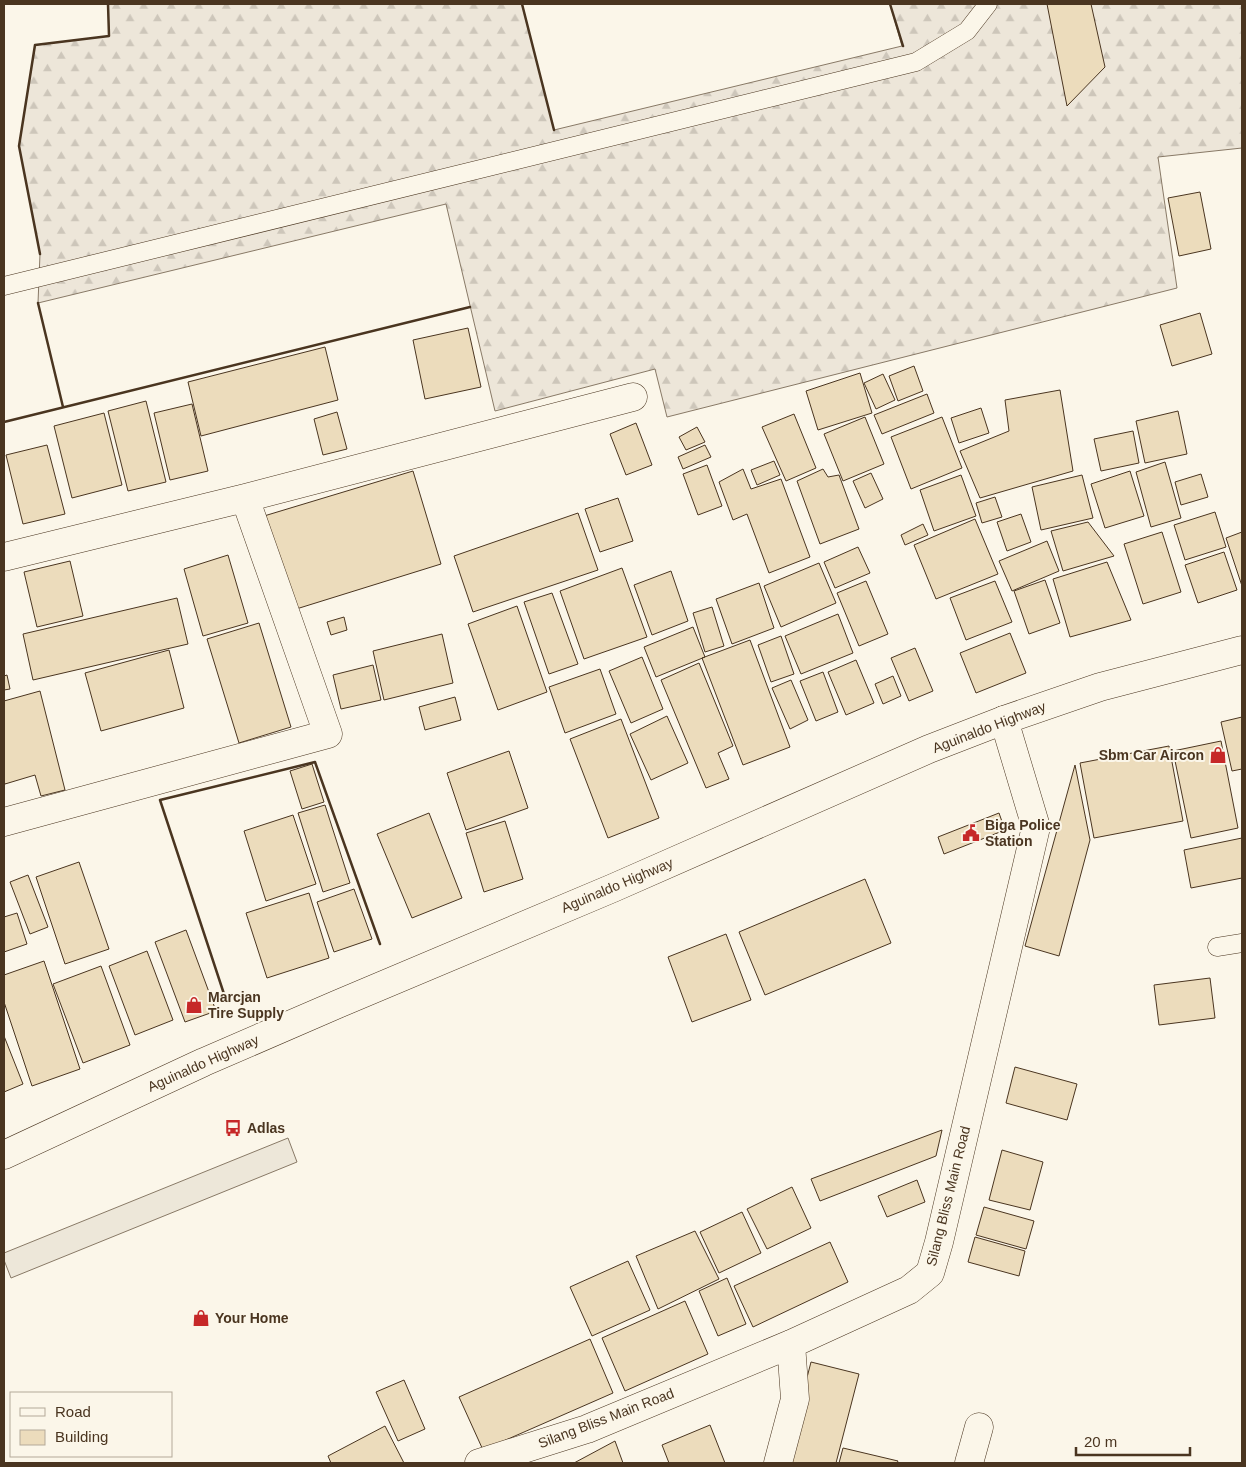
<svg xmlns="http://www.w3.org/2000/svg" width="1246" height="1467" viewBox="0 0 1246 1467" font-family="Arial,sans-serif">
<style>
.forest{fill:url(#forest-firs);stroke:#887966}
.parking{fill:#ede7d9;stroke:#887966}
.building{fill:#ecdcbc;stroke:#4a3520}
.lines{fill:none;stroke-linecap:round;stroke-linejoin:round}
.lane-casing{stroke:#4a3520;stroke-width:19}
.street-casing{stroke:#4a3520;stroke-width:29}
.primary-casing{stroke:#4a3520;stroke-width:29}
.lane{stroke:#fbf6e9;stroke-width:18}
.street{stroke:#fbf6e9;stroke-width:28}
.primary{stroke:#fbf6e9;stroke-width:28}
.wall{stroke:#4a3520;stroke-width:2.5}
.labels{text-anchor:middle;stroke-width:4;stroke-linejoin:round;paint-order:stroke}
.street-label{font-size:14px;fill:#4a3520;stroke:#fbf6e9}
.poi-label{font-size:14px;font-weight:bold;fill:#4a3520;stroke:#fbf6e9;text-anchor:start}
</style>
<defs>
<pattern id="forest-firs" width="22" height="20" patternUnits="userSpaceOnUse" patternTransform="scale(1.25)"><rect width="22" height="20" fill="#ede6d9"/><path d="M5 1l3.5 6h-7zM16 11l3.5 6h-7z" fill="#cdc6ba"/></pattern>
</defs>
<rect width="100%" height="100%" fill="#fbf6e9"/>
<path class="forest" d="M 108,4 L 522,4 L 554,130 L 902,46 L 890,4 L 1242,4 L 1242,148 L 1158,157 L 1177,288 L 667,417 L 655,369 L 495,411 L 446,204 L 38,303 L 40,254 L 19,146 L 35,45 L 109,36 Z"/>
<path class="parking" d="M 288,1138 L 297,1162 L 11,1278 L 4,1260 L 4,1253 Z"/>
<path class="building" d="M 1047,4 L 1091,4 L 1105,67 L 1067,106 Z
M 1200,192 L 1211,249 L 1179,256 L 1168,198 Z
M 1200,313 L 1212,354 L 1172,366 L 1160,325 Z
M 468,328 L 481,387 L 425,399 L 413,340 Z
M 325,347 L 338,400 L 201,436 L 188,382 Z
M 914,366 L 923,391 L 898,401 L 889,376 Z
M 860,373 L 872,413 L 818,430 L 806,391 Z
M 883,374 L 895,400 L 876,409 L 864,383 Z
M 1060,390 L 1073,471 L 980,498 L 960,451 L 1009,431 L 1005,400 Z
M 927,394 L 934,413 L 882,434 L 874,415 Z
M 146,401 L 166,482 L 128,491 L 108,411 Z
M 192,404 L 208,471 L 170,480 L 154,413 Z
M 981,408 L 989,433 L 959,443 L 951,418 Z
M 1178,411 L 1187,454 L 1145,463 L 1136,421 Z
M 337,412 L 347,449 L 323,455 L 314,419 Z
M 104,413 L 122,485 L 72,498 L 54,426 Z
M 794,414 L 816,468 L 786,481 L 762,427 Z
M 865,417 L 884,464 L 843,481 L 824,434 Z
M 942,417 L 962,468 L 911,489 L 891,437 Z
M 636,423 L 652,465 L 626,475 L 610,434 Z
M 697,427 L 705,442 L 686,450 L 679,437 Z
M 1133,431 L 1139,463 L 1101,471 L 1094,439 Z
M 47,445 L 65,514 L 23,524 L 6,455 Z
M 705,445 L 711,457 L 683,469 L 678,457 Z
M 774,461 L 780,475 L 757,485 L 751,470 Z
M 1165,462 L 1181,518 L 1151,527 L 1136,472 Z
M 707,465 L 722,506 L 698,515 L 683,474 Z
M 743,469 L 751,489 L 781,479 L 810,557 L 769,573 L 747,514 L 733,520 L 719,482 Z
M 823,469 L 828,477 L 839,475 L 859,529 L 820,544 L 797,481 Z
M 413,471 L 441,564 L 293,610 L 264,516 Z
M 1130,471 L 1144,516 L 1105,528 L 1091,484 Z
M 871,473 L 883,499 L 865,508 L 853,481 Z
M 1201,474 L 1208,497 L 1181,505 L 1175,482 Z
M 961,475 L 976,516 L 934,531 L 920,490 Z
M 1082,475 L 1093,518 L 1041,530 L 1032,487 Z
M 995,497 L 1002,517 L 982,523 L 976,503 Z
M 618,498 L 633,541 L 600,552 L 585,509 Z
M 1215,512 L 1226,547 L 1185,560 L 1174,525 Z
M 578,513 L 598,570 L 473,612 L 454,556 Z
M 1021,514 L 1031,542 L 1007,551 L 997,522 Z
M 975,519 L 998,574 L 936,599 L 914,545 Z
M 1088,522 L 1114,556 L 1063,571 L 1051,531 Z
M 923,524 L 928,535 L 905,545 L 901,535 Z
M 1162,532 L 1181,592 L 1143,604 L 1124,544 Z
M 1242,532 L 1242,586 L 1226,538 Z
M 1047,541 L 1059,571 L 1012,591 L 999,561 Z
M 858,547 L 870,573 L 835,588 L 824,562 Z
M 1224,552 L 1237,590 L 1198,603 L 1185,565 Z
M 228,555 L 248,623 L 203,636 L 184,569 Z
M 70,561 L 83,616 L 37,627 L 24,572 Z
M 1107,562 L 1131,620 L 1070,637 L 1053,579 Z
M 819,563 L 836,603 L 781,627 L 764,586 Z
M 622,568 L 647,637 L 584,659 L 560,591 Z
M 671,571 L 688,621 L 652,635 L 634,585 Z
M 1045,580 L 1060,623 L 1029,634 L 1014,591 Z
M 866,581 L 888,634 L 859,646 L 837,593 Z
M 995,581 L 1012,622 L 966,640 L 950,598 Z
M 759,583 L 774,628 L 732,644 L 716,599 Z
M 552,593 L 578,664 L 549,674 L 524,602 Z
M 177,598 L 188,644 L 33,680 L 23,634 Z
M 517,606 L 547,692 L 498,710 L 468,624 Z
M 712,607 L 724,646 L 705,652 L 693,613 Z
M 838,614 L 853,653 L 801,674 L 785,636 Z
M 344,617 L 347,630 L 331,635 L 327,622 Z
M 259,623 L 291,727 L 239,743 L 207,639 Z
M 693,627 L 705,657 L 656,677 L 644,647 Z
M 1010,633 L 1026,673 L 976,693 L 960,653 Z
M 442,634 L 453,683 L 384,700 L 373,651 Z
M 781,636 L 794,674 L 771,682 L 758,645 Z
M 750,640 L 790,747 L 743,765 L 702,658 Z
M 915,648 L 933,691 L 909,701 L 891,658 Z
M 169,650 L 184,708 L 101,731 L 85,673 Z
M 642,657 L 663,709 L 631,723 L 609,671 Z
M 856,660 L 874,703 L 846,715 L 828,672 Z
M 699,663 L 733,746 L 718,753 L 729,779 L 706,788 L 661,680 Z
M 373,665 L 381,700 L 341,709 L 333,675 Z
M 600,669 L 616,714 L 565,733 L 549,687 Z
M 823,672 L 838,712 L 816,721 L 800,681 Z
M 7,675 L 10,689 L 4,690 L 4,676 Z
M 893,676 L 901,696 L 883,704 L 875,684 Z
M 791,680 L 808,720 L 790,729 L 772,688 Z
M 40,691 L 65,790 L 41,796 L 35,775 L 5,784 L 4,781 L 4,701 Z
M 455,697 L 461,720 L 425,730 L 419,707 Z
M 667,716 L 688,763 L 651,780 L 630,734 Z
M 1242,717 L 1242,769 L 1232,771 L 1221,722 Z
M 621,719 L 659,818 L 608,838 L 570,739 Z
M 1221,741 L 1238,828 L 1191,838 L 1173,751 Z
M 1169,746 L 1183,821 L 1094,838 L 1080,763 Z
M 509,751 L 528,808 L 466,830 L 447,773 Z
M 312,764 L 324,802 L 302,809 L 290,771 Z
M 1075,765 L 1090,840 L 1059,956 L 1025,946 Z
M 325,805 L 350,883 L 323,892 L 298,813 Z
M 429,813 L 462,898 L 412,918 L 377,834 Z
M 999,813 L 1005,830 L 944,854 L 938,837 Z
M 293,815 L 316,884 L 266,901 L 244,831 Z
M 505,821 L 523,879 L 484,892 L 466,833 Z
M 1242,838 L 1242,878 L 1191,888 L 1184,850 Z
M 79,862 L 109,949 L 65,964 L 36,877 Z
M 28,875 L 48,927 L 30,934 L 10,882 Z
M 865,879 L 891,943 L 765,995 L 739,932 Z
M 354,889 L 372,939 L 334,952 L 317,902 Z
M 309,893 L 329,958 L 267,978 L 246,913 Z
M 17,913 L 27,944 L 4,952 L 4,917 Z
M 186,930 L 216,1011 L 185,1022 L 155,942 Z
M 726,934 L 751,1000 L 692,1022 L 668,957 Z
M 147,951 L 173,1020 L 135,1035 L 109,966 Z
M 44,961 L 80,1069 L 32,1086 L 4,1002 L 4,975 Z
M 101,966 L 130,1045 L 83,1063 L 53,984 Z
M 1210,978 L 1215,1018 L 1159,1025 L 1154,985 Z
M 4,1036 L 23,1084 L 4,1092 Z
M 1015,1067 L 1077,1084 L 1067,1120 L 1006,1103 Z
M 942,1130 L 936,1156 L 820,1201 L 811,1179 Z
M 1002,1150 L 1043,1162 L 1030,1210 L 989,1200 Z
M 917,1180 L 925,1202 L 887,1217 L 878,1196 Z
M 792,1187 L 811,1228 L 767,1249 L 747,1209 Z
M 984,1207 L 1034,1221 L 1026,1249 L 976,1235 Z
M 742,1212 L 761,1253 L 719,1273 L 700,1232 Z
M 695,1231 L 719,1279 L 658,1309 L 636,1256 Z
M 975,1237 L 1025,1251 L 1019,1276 L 968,1262 Z
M 830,1242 L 848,1282 L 753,1327 L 734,1286 Z
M 628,1261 L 650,1310 L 592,1336 L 570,1287 Z
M 727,1278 L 746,1324 L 718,1336 L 699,1291 Z
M 685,1301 L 708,1354 L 625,1391 L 602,1338 Z
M 590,1339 L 613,1393 L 483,1450 L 459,1397 Z
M 811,1362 L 859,1374 L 836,1463 L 785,1463 Z
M 404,1380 L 425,1429 L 398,1441 L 376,1392 Z
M 710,1425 L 725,1463 L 669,1463 L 662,1445 Z
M 385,1426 L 404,1463 L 331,1463 L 328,1456 Z
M 615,1441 L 623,1463 L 574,1463 Z
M 843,1448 L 898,1461 L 897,1463 L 839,1463 Z"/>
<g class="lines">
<g class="lane-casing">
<path id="lane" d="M 4,286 L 916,62 L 967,31 L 988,4
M 1217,947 L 1242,943"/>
</g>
<g class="street-casing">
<path id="street" d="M 4,557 L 245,498 L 633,397
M 4,822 L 328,734 L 245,498
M 479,1463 L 587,1429 L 791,1344 L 909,1290 L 930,1273 L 939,1242 L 1036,827 L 1004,720
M 778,1463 L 795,1399 L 791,1344
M 969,1463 L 979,1427"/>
</g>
<g class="primary-casing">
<path id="primary" d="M 4,1155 L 204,1062 L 338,1004 L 613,888 L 929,749 L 1004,720 L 1100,687 L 1242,650"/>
</g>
<use href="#lane" class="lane"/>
<use href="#street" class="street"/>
<use href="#primary" class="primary"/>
<path class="wall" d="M 522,4 L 554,130
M 890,4 L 903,46
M 40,254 L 19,146 L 35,45 L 109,36 L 108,4
M 38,303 L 63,407
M 4,422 L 470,307
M 224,994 L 160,800 L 315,762 L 380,944"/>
</g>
<defs>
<g id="shop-bare" transform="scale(1.35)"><path d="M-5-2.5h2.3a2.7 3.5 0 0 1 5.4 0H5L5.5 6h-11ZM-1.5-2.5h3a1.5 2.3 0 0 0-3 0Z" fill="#c62828" stroke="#fbf6e9" stroke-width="2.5" paint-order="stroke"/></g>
<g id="civic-bare" transform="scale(1.35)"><path d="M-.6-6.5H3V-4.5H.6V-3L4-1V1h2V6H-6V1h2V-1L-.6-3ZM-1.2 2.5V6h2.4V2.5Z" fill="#c62828" stroke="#fbf6e9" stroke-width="2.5" paint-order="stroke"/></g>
<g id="bus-bare" transform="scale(1.35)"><path d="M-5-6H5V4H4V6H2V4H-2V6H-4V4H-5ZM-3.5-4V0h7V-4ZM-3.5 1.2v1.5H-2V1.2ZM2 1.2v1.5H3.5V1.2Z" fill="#c62828" stroke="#fbf6e9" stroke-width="2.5" paint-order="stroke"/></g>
</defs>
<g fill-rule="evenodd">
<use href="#shop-bare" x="1218" y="755"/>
<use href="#civic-bare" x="971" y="833"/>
<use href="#shop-bare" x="194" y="1005"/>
<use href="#bus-bare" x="233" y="1128"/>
<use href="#shop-bare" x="201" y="1318"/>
</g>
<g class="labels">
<g class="street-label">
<text transform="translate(989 727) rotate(-21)" y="5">Aguinaldo Highway</text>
<text transform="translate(617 885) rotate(-23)" y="5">Aguinaldo Highway</text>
<text transform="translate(203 1063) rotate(-24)" y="5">Aguinaldo Highway</text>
<text transform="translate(948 1196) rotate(-76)" y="5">Silang Bliss Main Road</text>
<text transform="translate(606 1418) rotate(-21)" y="5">Silang Bliss Main Road</text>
</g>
<g class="poi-label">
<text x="1204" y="760" text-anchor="end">Sbm Car Aircon</text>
<text x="985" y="830">Biga Police<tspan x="985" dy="16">Station</tspan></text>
<text x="208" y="1002">Marcjan<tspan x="208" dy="16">Tire Supply</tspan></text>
<text x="247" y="1133">Adlas</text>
<text x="215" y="1323">Your Home</text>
</g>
</g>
<rect width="1246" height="1467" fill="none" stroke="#4a3520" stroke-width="10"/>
<rect x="10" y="1392" width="162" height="65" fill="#fbf6e9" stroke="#b4a999"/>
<rect x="20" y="1408" width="25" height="8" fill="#fbf6e9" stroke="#b4a999"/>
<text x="55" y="1417" font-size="15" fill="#4a3520">Road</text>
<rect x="20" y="1430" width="25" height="15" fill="#ecdcbc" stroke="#b4a999"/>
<text x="55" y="1442" font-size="15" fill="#4a3520">Building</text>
<path d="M1076 1447v8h114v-8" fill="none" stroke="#4a3520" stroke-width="2.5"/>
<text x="1084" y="1447" font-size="15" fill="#4a3520" stroke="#fbf6e9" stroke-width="4" paint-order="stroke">20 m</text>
</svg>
